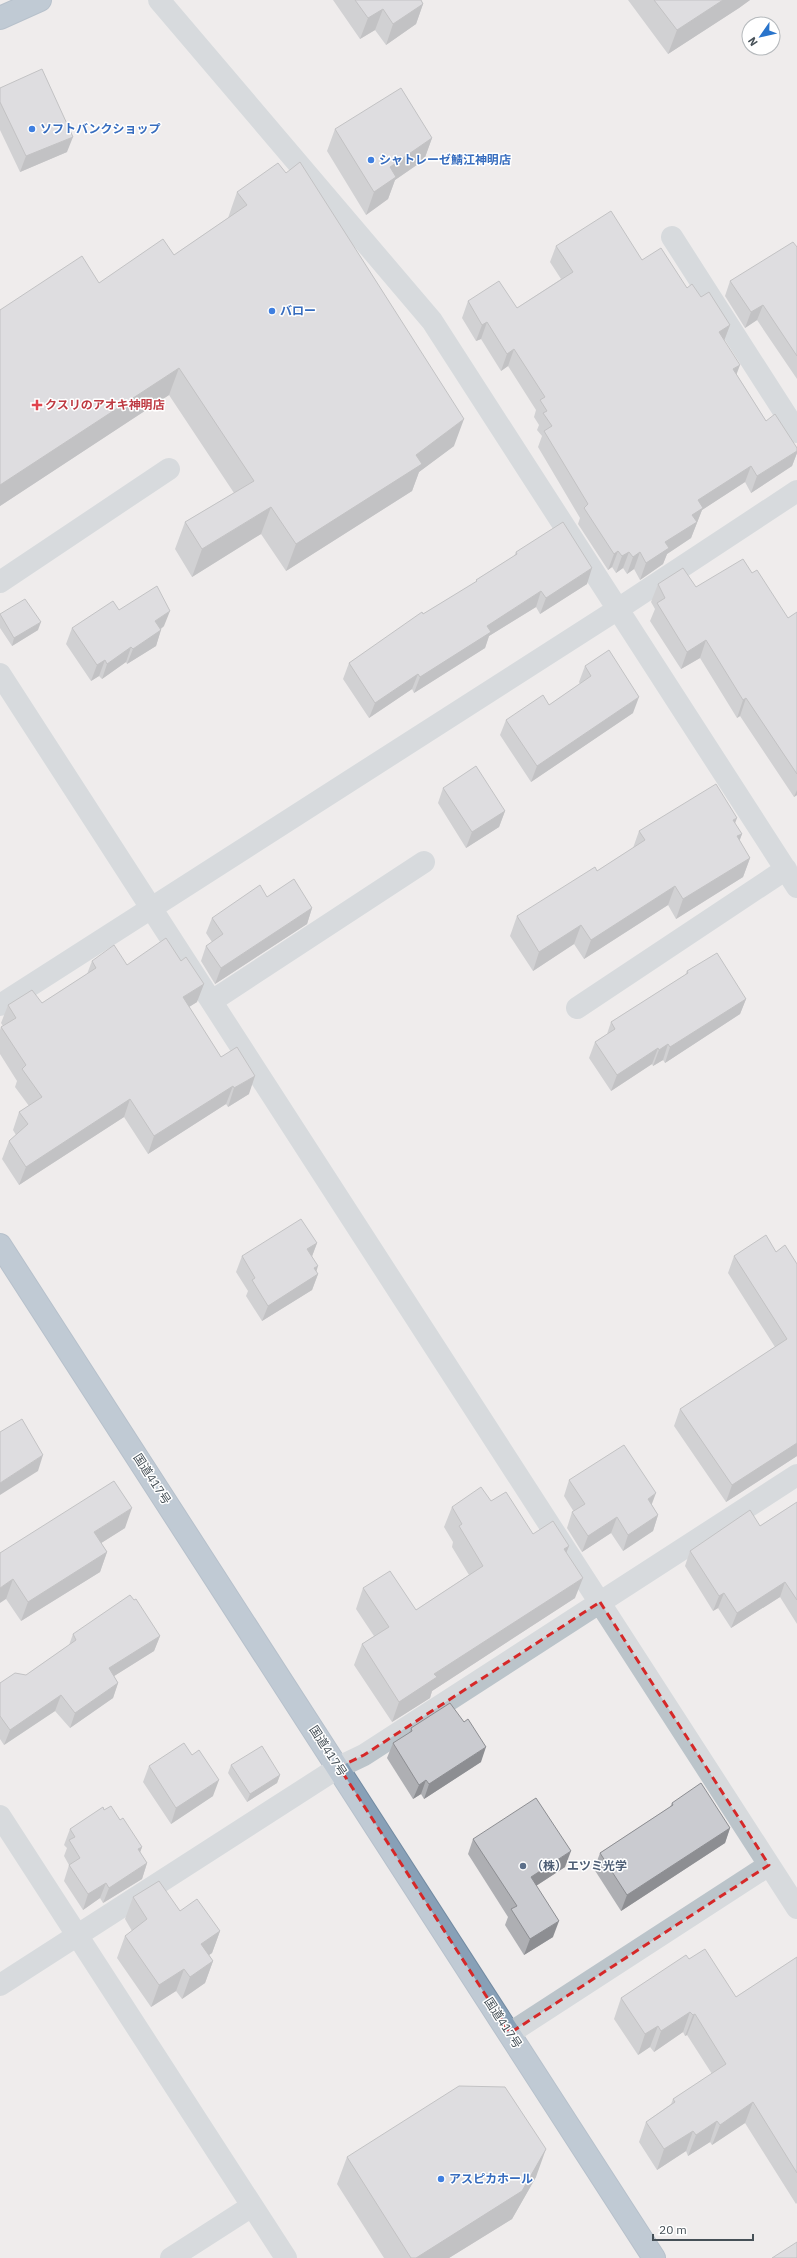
<svg xmlns="http://www.w3.org/2000/svg" width="797" height="2258" viewBox="0 0 797 2258" font-family="'IBM Plex Sans','Noto Sans JP',sans-serif">
<style>
.lines{fill:none;stroke-linecap:round;stroke-linejoin:round}
.highway-casing{stroke:#738ba2;stroke-width:24}
.street{stroke:#bbc4ca;stroke-width:22}
.highway{stroke:#88a0b7;stroke-width:22}
.wall{fill:#aeafb3}
.shaded-wall{fill:#8d8e92}
.building{fill:#cacbd0;stroke:#8d8e92}
.marked{fill:none;stroke:#d62828;stroke-width:3;stroke-dasharray:8 5;stroke-linejoin:round}
.shop-dot{fill:#3f7fe0;stroke:#fff;stroke-width:1.5}
.health-dot{fill:#e0444e;stroke:#fff;stroke-width:1.5}
.service-dot{fill:#5c6f8a;stroke:#fff;stroke-width:1.5}
.labels{text-anchor:middle;stroke-width:3;stroke-linejoin:round;paint-order:stroke}
.shop-label{font-size:12px;font-weight:bold;fill:#366cbe;stroke:#fff;text-anchor:start}
.health-label{font-size:12px;font-weight:bold;fill:#be3a42;stroke:#fff;text-anchor:start}
.street-label{font-size:12px;fill:#465057;stroke:#fff}
.service-label{font-size:12px;font-weight:bold;fill:#4e5e75;stroke:#fff;text-anchor:start}
</style>
<rect width="100%" height="100%" fill="#efecec"/>
<g class="lines">
<g class="highway-casing">
<path id="highway" d="M 0,18 L 40,0
M 0,1245 L 654,2258"/>
</g>
<path class="street" d="M 159,0 L 432,321 L 797,887
M 672,237 L 797,432
M 0,582 L 169,469
M 0,674 L 797,1908
M 212,1001 L 424,862
M 0,1005 L 618,609 L 797,491
M 577,1008 L 786,869
M 0,1816 L 286,2258
M 0,1985 L 339,1767 L 364,1755 L 797,1475
M 510,2033 L 769,1865
M 171,2258 L 252,2206"/>
<use href="#highway" class="highway"/>
</g>
<path class="wall" d="M 333,0 L 421,0 L 423,4 L 416,24 L 386,45 L 375,30 L 360,39 Z
M 628,0 L 750,0 L 739,8 L 668,54 Z
M 0,88 L 67,152 L 20,172 L 0,130 Z
M 335,129 L 432,138 L 424,160 L 395,180 L 388,199 L 366,215 L 327,151 Z
M 237,192 L 454,446 L 419,472 L 412,491 L 286,571 L 261,534 L 192,577 L 175,549 L 185,522 L 234,493 L 169,395 L 0,506 L 0,310 L 99,283 L 174,255 L 228,218 Z
M 556,246 L 642,260 L 701,297 L 730,325 L 724,340 L 737,375 L 766,421 L 797,448 L 797,453 L 792,466 L 751,493 L 745,482 L 702,510 L 691,538 L 667,554 L 663,564 L 640,580 L 634,569 L 627,574 L 623,568 L 616,573 L 612,567 L 608,570 L 578,524 L 580,518 L 538,447 L 542,436 L 537,430 L 539,425 L 534,417 L 536,410 L 508,366 L 501,371 L 481,339 L 476,341 L 462,318 L 468,301 L 517,308 L 561,279 L 550,262 Z
M 797,247 L 797,379 L 757,320 L 745,328 L 725,296 L 730,281 Z
M 516,552 L 587,584 L 540,614 L 536,607 L 489,636 L 485,648 L 414,693 L 412,689 L 369,718 L 343,679 L 349,663 L 423,614 L 476,582 L 476,580 L 514,556 Z
M 752,573 L 788,618 L 797,612 L 797,795 L 794,797 L 740,716 L 737,718 L 700,658 L 681,669 L 650,621 L 655,609 L 651,602 L 658,584 L 696,587 Z
M 119,610 L 164,626 L 161,629 L 156,646 L 127,664 L 126,662 L 102,679 L 99,676 L 91,681 L 66,644 L 72,628 Z
M 0,614 L 38,630 L 12,646 L 0,628 Z
M 585,666 L 633,713 L 531,782 L 500,735 L 506,720 L 549,705 L 580,684 L 579,682 Z
M 443,788 L 505,811 L 499,827 L 466,848 L 438,803 Z
M 735,824 L 742,834 L 739,840 L 750,858 L 743,877 L 676,919 L 668,905 L 584,959 L 574,944 L 533,971 L 510,936 L 517,916 L 597,871 L 633,848 L 639,831 Z
M 267,897 L 312,908 L 307,924 L 215,984 L 201,961 L 206,946 L 212,942 L 206,933 L 212,918 Z
M 92,961 L 127,965 L 197,1002 L 189,1007 L 221,1057 L 249,1094 L 228,1107 L 226,1104 L 148,1154 L 124,1117 L 19,1185 L 2,1159 L 9,1141 L 16,1135 L 13,1130 L 19,1112 L 29,1106 L 15,1087 L 17,1081 L 0,1054 L 0,1030 L 1,1027 L 3,1026 L 1,1023 L 8,1005 L 42,1003 L 87,974 Z
M 687,971 L 746,999 L 740,1014 L 665,1063 L 663,1060 L 653,1066 L 652,1064 L 611,1091 L 589,1058 L 595,1042 L 607,1034 L 611,1022 L 685,975 Z
M 317,1243 L 312,1256 L 316,1272 L 318,1274 L 312,1290 L 262,1321 L 246,1296 L 248,1291 L 236,1272 L 242,1256 Z
M 785,1245 L 797,1456 L 726,1502 L 674,1426 L 680,1409 L 775,1347 L 728,1273 L 734,1256 L 776,1252 Z
M 569,1480 L 652,1505 L 658,1515 L 653,1531 L 623,1551 L 611,1533 L 582,1552 L 567,1528 L 572,1512 L 574,1512 L 564,1496 Z
M 491,1501 L 533,1534 L 569,1546 L 566,1552 L 575,1598 L 432,1691 L 430,1698 L 392,1722 L 354,1665 L 362,1644 L 374,1636 L 356,1609 L 363,1588 L 416,1610 L 469,1575 L 452,1547 L 453,1542 L 444,1527 L 452,1507 Z
M 797,1502 L 797,1624 L 780,1597 L 731,1628 L 718,1608 L 713,1611 L 685,1566 L 690,1551 L 760,1526 Z
M 125,1528 L 101,1543 L 107,1552 L 100,1572 L 21,1621 L 6,1599 L 0,1553 Z
M 73,1634 L 160,1636 L 154,1651 L 114,1676 L 118,1683 L 113,1698 L 70,1728 L 55,1711 L 4,1745 L 0,1739 L 0,1683 L 26,1675 L 69,1645 Z
M 411,1728 L 481,1762 L 424,1799 L 421,1794 L 413,1799 L 387,1758 L 393,1743 L 409,1733 Z
M 231,1765 L 280,1775 L 277,1783 L 247,1802 L 228,1773 Z
M 149,1766 L 213,1796 L 171,1824 L 143,1782 Z
M 672,1803 L 730,1828 L 725,1843 L 621,1911 L 594,1869 L 600,1853 L 670,1807 Z
M 104,1810 L 120,1820 L 142,1847 L 140,1852 L 147,1863 L 142,1879 L 103,1903 L 100,1898 L 83,1910 L 64,1881 L 69,1865 L 64,1856 L 67,1848 L 64,1845 L 70,1829 Z
M 473,1839 L 565,1867 L 536,1886 L 553,1937 L 524,1955 L 505,1925 L 508,1917 L 468,1854 Z
M 133,1897 L 180,1911 L 220,1931 L 212,1953 L 209,1955 L 213,1961 L 205,1983 L 182,1999 L 176,1991 L 151,2007 L 117,1958 L 125,1936 L 132,1931 L 125,1919 Z
M 797,1957 L 797,2203 L 796,2204 L 745,2123 L 712,2145 L 710,2142 L 688,2156 L 686,2151 L 657,2170 L 639,2142 L 646,2122 L 671,2104 L 673,2099 L 712,2074 L 687,2035 L 685,2036 L 683,2032 L 654,2052 L 650,2047 L 638,2055 L 614,2019 L 621,1998 L 689,1959 L 736,1997 Z
M 347,2157 L 536,2177 L 512,2219 L 449,2258 L 384,2258 L 337,2184 Z"/>
<path class="shaded-wall" d="M 723,0 L 750,0 L 739,8 L 668,54 L 677,30 Z
M 423,4 L 416,24 L 386,45 L 393,24 Z
M 383,9 L 375,30 L 360,39 L 368,18 Z
M 73,137 L 67,152 L 20,172 L 26,156 Z
M 432,138 L 424,160 L 395,180 L 388,199 L 366,215 L 374,192 L 390,167 Z
M 763,305 L 757,320 L 745,328 L 751,312 Z
M 487,322 L 481,339 L 476,341 L 482,325 Z
M 730,325 L 724,341 L 719,332 Z
M 514,349 L 508,366 L 501,371 L 507,354 Z
M 740,365 L 734,381 L 733,369 Z
M 179,368 L 169,395 L 0,506 L 0,485 Z
M 464,419 L 454,446 L 419,472 L 412,491 L 286,571 L 296,544 Z
M 797,451 L 797,453 L 792,466 L 751,493 L 757,476 Z
M 751,466 L 745,482 L 702,510 L 691,538 L 667,554 L 663,564 L 640,580 L 646,563 L 665,542 L 698,500 Z
M 271,507 L 261,534 L 192,577 L 202,549 Z
M 618,551 L 612,567 L 608,570 L 614,554 Z
M 629,552 L 623,568 L 616,573 L 622,556 Z
M 640,552 L 634,569 L 627,574 L 633,557 Z
M 592,568 L 587,584 L 540,614 L 546,598 Z
M 541,591 L 536,607 L 489,636 L 485,648 L 414,693 L 420,677 L 487,626 Z
M 170,611 L 164,626 L 150,637 L 155,621 Z
M 41,622 L 38,630 L 12,646 L 14,638 Z
M 161,630 L 156,646 L 127,664 L 133,649 Z
M 706,640 L 700,658 L 681,669 L 687,652 Z
M 131,647 L 126,662 L 102,679 L 107,664 Z
M 105,660 L 99,676 L 91,681 L 97,665 Z
M 418,674 L 412,689 L 369,718 L 375,703 Z
M 639,697 L 633,713 L 531,782 L 537,766 Z
M 746,698 L 740,716 L 737,718 L 743,700 Z
M 797,790 L 797,795 L 794,797 Z
M 505,811 L 499,827 L 466,848 L 472,832 Z
M 737,818 L 730,837 L 733,820 Z
M 742,834 L 735,853 L 737,836 Z
M 750,858 L 743,877 L 676,919 L 683,899 Z
M 675,886 L 668,905 L 584,959 L 591,940 Z
M 312,908 L 307,924 L 215,984 L 221,968 Z
M 581,925 L 574,944 L 533,971 L 539,952 Z
M 204,984 L 197,1002 L 176,1015 L 183,997 Z
M 746,999 L 740,1014 L 665,1063 L 670,1047 Z
M 668,1044 L 663,1060 L 653,1066 L 659,1050 Z
M 658,1048 L 652,1064 L 611,1091 L 617,1075 Z
M 255,1076 L 249,1094 L 228,1107 L 234,1088 Z
M 233,1086 L 226,1104 L 148,1154 L 154,1136 Z
M 130,1099 L 124,1117 L 19,1185 L 26,1167 Z
M 317,1243 L 311,1259 L 307,1249 Z
M 318,1266 L 315,1276 L 318,1274 L 312,1290 L 262,1321 L 268,1306 L 314,1268 Z
M 797,1443 L 797,1456 L 726,1502 L 732,1485 Z
M 43,1455 L 38,1471 L 0,1495 L 0,1483 Z
M 656,1493 L 650,1509 L 648,1499 Z
M 132,1508 L 125,1528 L 87,1552 L 94,1532 Z
M 658,1515 L 653,1531 L 623,1551 L 628,1535 Z
M 617,1517 L 611,1533 L 582,1552 L 588,1536 Z
M 569,1546 L 561,1566 L 564,1549 Z
M 107,1552 L 100,1572 L 21,1621 L 28,1602 Z
M 583,1578 L 575,1598 L 432,1691 L 430,1698 L 392,1722 L 399,1702 L 434,1674 Z
M 13,1579 L 6,1599 L 0,1603 L 0,1588 Z
M 785,1582 L 780,1597 L 731,1628 L 737,1613 Z
M 724,1593 L 718,1608 L 713,1611 L 719,1596 Z
M 160,1636 L 154,1651 L 103,1683 L 109,1668 Z
M 118,1683 L 113,1698 L 70,1728 L 75,1713 Z
M 61,1695 L 55,1711 L 4,1745 L 10,1730 Z
M 486,1747 L 481,1762 L 424,1799 L 429,1784 Z
M 280,1775 L 277,1783 L 247,1802 L 250,1794 Z
M 219,1780 L 213,1796 L 171,1824 L 176,1808 Z
M 426,1780 L 421,1794 L 413,1799 L 419,1785 Z
M 730,1828 L 725,1843 L 621,1911 L 627,1895 Z
M 142,1847 L 136,1863 L 138,1849 Z
M 571,1851 L 565,1867 L 525,1893 L 531,1877 Z
M 147,1863 L 142,1879 L 103,1903 L 109,1888 Z
M 106,1883 L 100,1898 L 83,1910 L 88,1894 Z
M 559,1921 L 553,1937 L 524,1955 L 530,1939 Z
M 220,1931 L 212,1953 L 193,1966 L 201,1944 Z
M 213,1961 L 205,1983 L 182,1999 L 190,1977 Z
M 184,1969 L 176,1991 L 151,2007 L 159,1985 Z
M 690,2012 L 683,2032 L 654,2052 L 661,2031 Z
M 695,2014 L 687,2035 L 685,2036 L 693,2015 Z
M 658,2026 L 650,2047 L 638,2055 L 645,2034 Z
M 753,2102 L 745,2123 L 712,2145 L 720,2125 Z
M 717,2121 L 710,2142 L 688,2156 L 696,2135 Z
M 693,2131 L 686,2151 L 657,2170 L 664,2149 Z
M 546,2149 L 536,2177 L 512,2219 L 449,2258 L 416,2258 Z"/>
<path class="building" d="M 355,0 L 421,0 L 423,4 L 393,24 L 383,9 L 368,18 Z
M 654,0 L 723,0 L 677,30 Z
M 42,69 L 73,137 L 26,156 L 0,102 L 0,88 Z
M 401,88 L 432,138 L 390,167 L 396,177 L 374,192 L 335,129 Z
M 300,162 L 464,419 L 416,455 L 422,464 L 296,544 L 271,507 L 202,549 L 185,522 L 254,481 L 179,368 L 0,485 L 0,310 L 82,256 L 99,283 L 163,239 L 174,255 L 247,205 L 237,192 L 278,163 L 286,173 Z
M 611,211 L 642,260 L 661,248 L 687,288 L 692,284 L 701,297 L 709,292 L 730,325 L 719,332 L 740,365 L 733,369 L 766,421 L 775,414 L 797,448 L 797,451 L 757,476 L 751,466 L 698,500 L 703,508 L 692,515 L 697,522 L 665,542 L 669,548 L 646,563 L 640,552 L 633,557 L 629,552 L 622,556 L 618,551 L 614,554 L 584,508 L 588,504 L 544,431 L 552,426 L 543,413 L 547,411 L 540,400 L 545,397 L 514,349 L 507,354 L 487,322 L 482,325 L 468,301 L 499,281 L 517,308 L 573,272 L 556,246 Z
M 793,242 L 797,247 L 797,356 L 763,305 L 751,312 L 730,281 Z
M 563,522 L 592,568 L 546,598 L 541,591 L 487,626 L 491,632 L 420,677 L 418,674 L 375,703 L 349,663 L 422,612 L 423,614 L 477,581 L 476,580 L 517,554 L 516,552 Z
M 743,559 L 752,573 L 757,570 L 788,618 L 797,612 L 797,774 L 746,698 L 743,700 L 706,640 L 687,652 L 657,603 L 665,598 L 658,584 L 683,568 L 696,587 Z
M 157,586 L 170,611 L 155,621 L 161,630 L 133,649 L 131,647 L 107,664 L 105,660 L 97,665 L 72,628 L 113,601 L 119,610 Z
M 25,599 L 41,622 L 14,638 L 0,614 Z
M 609,650 L 639,697 L 537,766 L 506,720 L 543,695 L 549,705 L 591,676 L 585,666 Z
M 476,766 L 505,811 L 472,832 L 443,788 Z
M 716,784 L 737,818 L 733,820 L 742,834 L 737,836 L 750,858 L 683,899 L 675,886 L 591,940 L 581,925 L 539,952 L 517,916 L 595,867 L 597,871 L 645,840 L 639,831 Z
M 294,879 L 312,908 L 221,968 L 206,946 L 223,934 L 212,918 L 260,885 L 267,897 Z
M 166,938 L 181,961 L 186,957 L 204,984 L 183,997 L 221,1057 L 237,1047 L 255,1076 L 234,1088 L 233,1086 L 154,1136 L 130,1099 L 26,1167 L 9,1141 L 28,1124 L 19,1112 L 42,1097 L 22,1069 L 26,1065 L 1,1027 L 16,1018 L 8,1005 L 32,990 L 42,1003 L 96,968 L 92,961 L 114,945 L 127,965 Z
M 717,953 L 746,999 L 670,1047 L 668,1044 L 659,1050 L 658,1048 L 617,1075 L 595,1042 L 615,1029 L 611,1022 L 688,973 L 687,971 Z
M 301,1219 L 317,1243 L 307,1249 L 318,1266 L 314,1268 L 318,1274 L 268,1306 L 252,1280 L 255,1278 L 242,1256 Z
M 766,1235 L 776,1252 L 785,1245 L 797,1264 L 797,1443 L 732,1485 L 680,1409 L 787,1339 L 734,1256 Z
M 22,1419 L 43,1455 L 0,1483 L 0,1432 Z
M 624,1445 L 656,1493 L 648,1499 L 658,1515 L 628,1535 L 617,1517 L 588,1536 L 572,1512 L 585,1504 L 569,1480 Z
M 114,1481 L 132,1508 L 94,1532 L 107,1552 L 28,1602 L 13,1579 L 0,1588 L 0,1553 Z
M 481,1487 L 491,1501 L 506,1492 L 533,1534 L 553,1521 L 569,1546 L 564,1549 L 583,1578 L 434,1674 L 437,1677 L 399,1702 L 362,1644 L 389,1627 L 363,1588 L 390,1571 L 416,1610 L 483,1566 L 459,1526 L 462,1524 L 452,1507 Z
M 797,1502 L 797,1600 L 785,1582 L 737,1613 L 724,1593 L 719,1596 L 690,1551 L 750,1510 L 760,1526 Z
M 130,1595 L 134,1600 L 136,1599 L 160,1636 L 109,1668 L 118,1683 L 75,1713 L 61,1695 L 10,1730 L 0,1716 L 0,1683 L 15,1673 L 26,1675 L 76,1640 L 73,1634 Z
M 450,1703 L 464,1722 L 468,1719 L 486,1747 L 429,1784 L 426,1780 L 419,1785 L 393,1743 L 412,1731 L 411,1728 Z
M 184,1743 L 192,1755 L 199,1750 L 219,1780 L 176,1808 L 149,1766 Z
M 262,1746 L 280,1775 L 250,1794 L 231,1765 Z
M 701,1783 L 730,1828 L 627,1895 L 600,1853 L 673,1805 L 672,1803 Z
M 536,1798 L 571,1851 L 531,1877 L 559,1921 L 530,1939 L 511,1909 L 517,1906 L 473,1839 Z
M 111,1806 L 120,1820 L 123,1818 L 142,1847 L 138,1849 L 147,1863 L 109,1888 L 106,1883 L 88,1894 L 69,1865 L 80,1858 L 69,1840 L 75,1837 L 70,1829 L 103,1807 L 104,1810 Z
M 159,1881 L 180,1911 L 197,1899 L 220,1931 L 201,1944 L 213,1961 L 190,1977 L 184,1969 L 159,1985 L 125,1936 L 147,1919 L 133,1897 Z
M 705,1949 L 736,1997 L 797,1957 L 797,2173 L 753,2102 L 720,2125 L 717,2121 L 696,2135 L 693,2131 L 664,2149 L 646,2122 L 675,2102 L 673,2099 L 726,2064 L 695,2014 L 693,2015 L 690,2012 L 661,2031 L 658,2026 L 645,2034 L 621,1998 L 686,1955 L 689,1959 Z
M 459,2086 L 505,2087 L 546,2149 L 522,2191 L 416,2258 L 411,2258 L 347,2157 Z
M 797,2242 L 797,2258 L 772,2258 Z"/>
<path d="M0 0H797V2258H0ZM 600,1602 L 769,1865 L 510,2033 L 339,1767 L 364,1755 Z" fill="#efecec" fill-opacity=".55" fill-rule="evenodd"/>
<path class="marked" d="M 600,1602 L 769,1865 L 510,2033 L 339,1767 L 364,1755 Z"/>
<g class="shop-dot">
<circle cx="32" cy="129" r="4"/>
<circle cx="371" cy="160" r="4"/>
<circle cx="272" cy="311" r="4"/>
<circle cx="441" cy="2179" r="4"/>
</g>
<path class="health-dot" d="M35 399h4v4h4v4h-4v4h-4v-4h-4v-4h4z"/>
<circle class="service-dot" cx="523" cy="1866" r="4"/>
<g class="labels">
<g class="shop-label">
<text x="40" y="133">ソフトバンクショップ</text>
<text x="379" y="164">シャトレーゼ鯖江神明店</text>
<text x="280" y="315">バロー</text>
<text x="449" y="2183">アスピカホール</text>
</g>
<g class="health-label">
<text x="45" y="409">クスリのアオキ神明店</text>
</g>
<g class="street-label">
<text transform="translate(152 1479) rotate(57)" y="4">国道417号</text>
<text transform="translate(328 1751) rotate(57)" y="4">国道417号</text>
<text transform="translate(503 2023) rotate(57)" y="4">国道417号</text>
</g>
<g class="service-label">
<text x="531" y="1870">（株）エツミ光学</text>
</g>
</g>
<g transform="translate(761 36) rotate(236)"><circle r="19" fill="#ffffff" stroke="#b5b9bc"/>
<path d="M0-3L7 15L0 10L-7 15Z" fill="#2974cb"/>
<text y="-6" font-size="11" font-weight="bold" text-anchor="middle" fill="#465057">N</text>
</g>
<path d="M653 2234v6h100v-6" fill="none" stroke="#465057" stroke-width="2"/>
<text x="659" y="2234" font-size="12" fill="#465057" stroke="#ffffff" stroke-width="3" paint-order="stroke">20 m</text>
</svg>
